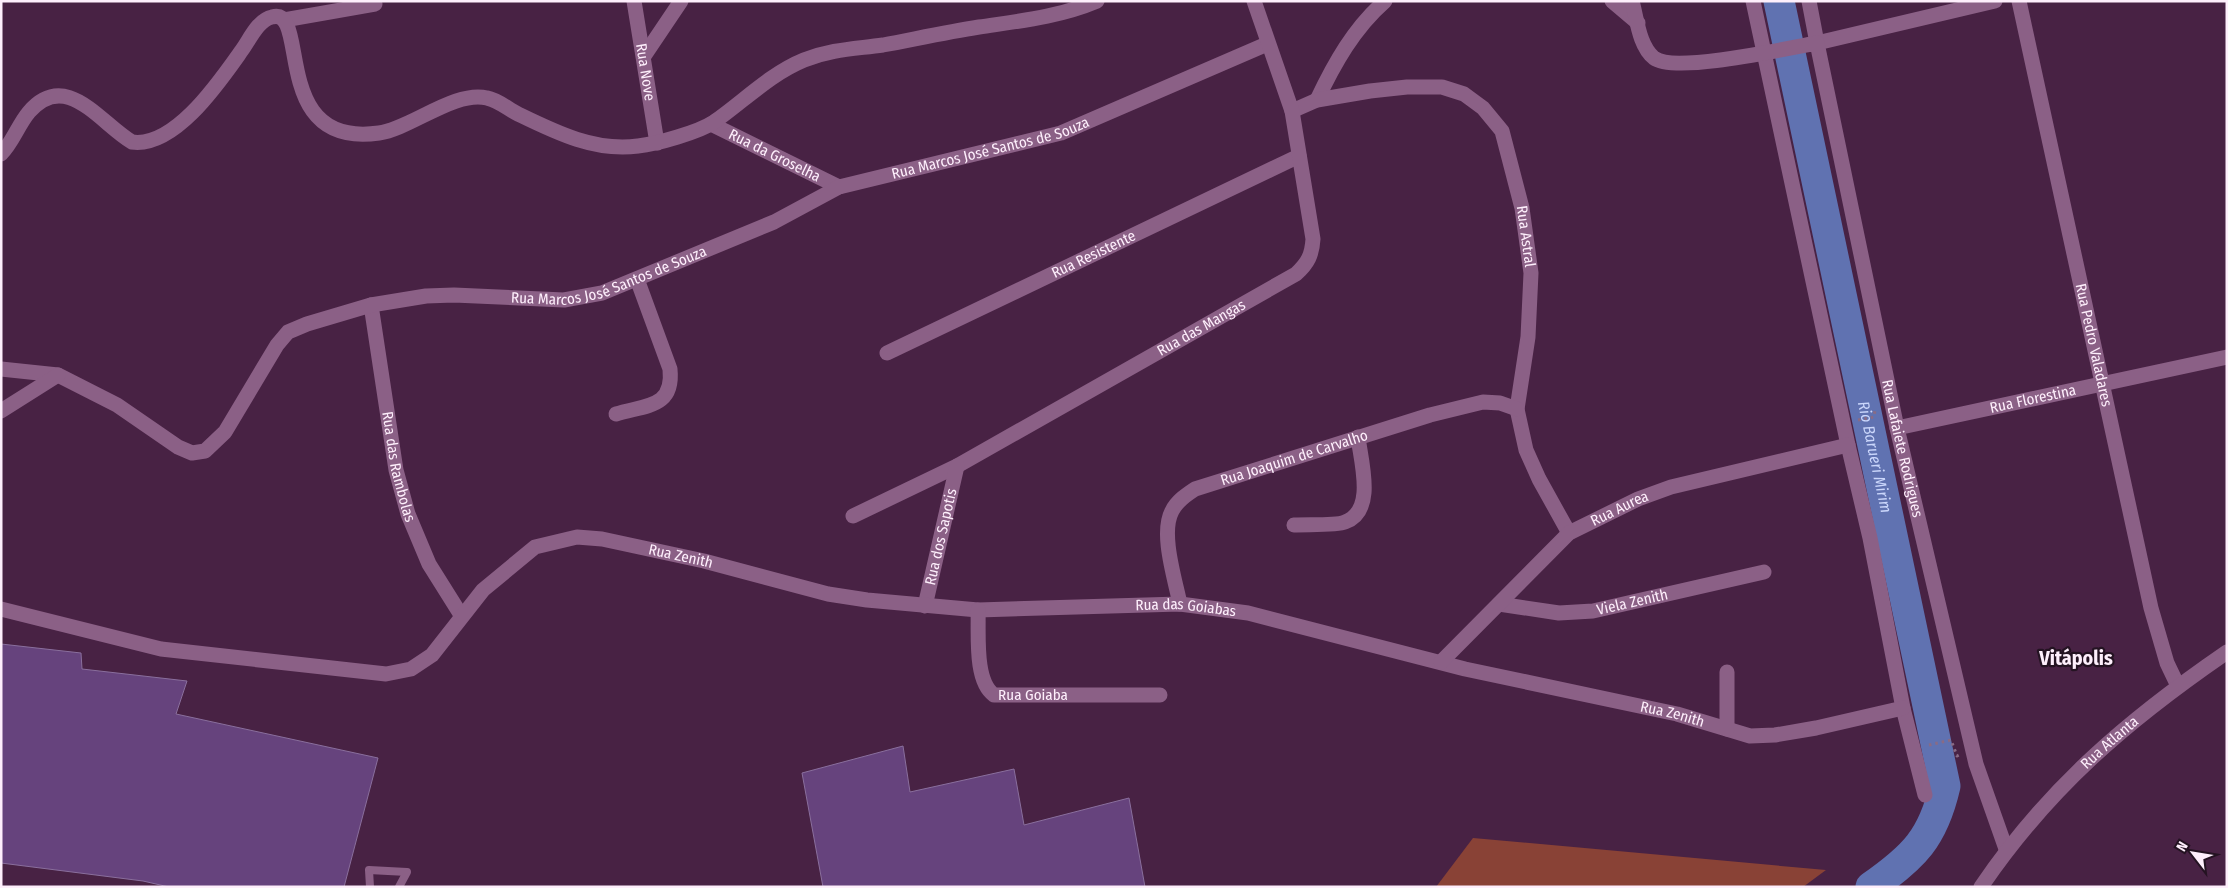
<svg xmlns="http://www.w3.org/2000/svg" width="2228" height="888" viewBox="0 0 2228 888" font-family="'Fira Sans Condensed',sans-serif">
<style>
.forest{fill:#894236}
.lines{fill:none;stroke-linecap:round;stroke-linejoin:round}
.river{stroke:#6072b1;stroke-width:31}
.building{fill:#66437d;stroke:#8a6f9d}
.path{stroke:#896b85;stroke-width:3;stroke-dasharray:2.5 4;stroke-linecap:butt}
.lane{stroke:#8b6086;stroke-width:8}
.street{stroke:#8b6086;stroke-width:15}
.secondary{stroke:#8b6086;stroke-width:15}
.labels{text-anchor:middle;stroke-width:4.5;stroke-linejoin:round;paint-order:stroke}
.street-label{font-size:15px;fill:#feeffc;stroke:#241322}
.water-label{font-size:16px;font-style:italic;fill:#cad6fb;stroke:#241322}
.district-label{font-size:20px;font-weight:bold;fill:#feeffc;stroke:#241322}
</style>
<rect width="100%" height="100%" fill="#482244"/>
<path class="forest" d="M 1473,838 L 1826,870 L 1803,887 L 1436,887 Z"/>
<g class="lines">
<path class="river" id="s1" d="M 1779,1 L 1945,786 C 1933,838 1914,857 1871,887"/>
</g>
<path class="building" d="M 1,644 L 81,653 L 82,669 L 187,681 L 176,714 L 378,758 L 344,887 L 169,887 L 143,881 L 1,863 Z
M 903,746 L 910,792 L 1014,769 L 1024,825 L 1129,798 L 1145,887 L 823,887 L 802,773 Z"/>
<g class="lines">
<path class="path" d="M 1858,420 L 1874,417 L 1875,410
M 1929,745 L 1951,740 L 1957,756 L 1959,755"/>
<path class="lane" d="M 370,887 L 369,870 L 407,872 L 399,887"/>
<g class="street">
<path id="s2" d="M 634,1 L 657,143"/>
<path d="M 1612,1 L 1638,23"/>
<path d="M 1753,1 L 1848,445 L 1870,538 L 1903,708 L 1925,795"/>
<path d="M 1809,1 L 1817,43 L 1995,1"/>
<path id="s3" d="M 2019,1 L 2151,608 L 2167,663 L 2178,686"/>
<path d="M 284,20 L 375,4"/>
<path d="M 644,56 L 681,1"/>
<path d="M 1317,100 C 1334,64 1354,28 1385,1"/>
<path id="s4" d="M 1292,111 L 1317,100 L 1370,91 L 1407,87 L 1442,87 L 1464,94 L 1483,108 L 1502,131 L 1522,208 L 1531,273 L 1528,337 L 1517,409 L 1526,450 L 1539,479 L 1569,533"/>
<path id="s5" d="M 711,124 L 839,187"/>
<path d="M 1,154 C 13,142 18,125 29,112 C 66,69 100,123 132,142 C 175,148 220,81 242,50 C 250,39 258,20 272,17 C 311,6 268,149 379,133 C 410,129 455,90 487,98 C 498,100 508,109 518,114 C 555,132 595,152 638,146 C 657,144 699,132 714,122 C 744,101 770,74 804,60 C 832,49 854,49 883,45 C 915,39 947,32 979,27 C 1019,21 1059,17 1097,1"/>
<path id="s6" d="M 371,305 L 396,470 L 408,514 L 429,564 L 461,615"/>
<path id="s7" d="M 887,353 L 1299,156"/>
<path id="s8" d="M 1,369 L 58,375 L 117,405 L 178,447 L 192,453 L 205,451 L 225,432 L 277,345 L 288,332 L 307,324 L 371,305 L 426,296 L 454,295 L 564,300 L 602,293 L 774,222 L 839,187 L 1061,133 L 1267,44"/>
<path d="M 1,411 L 58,375"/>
<path d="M 616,414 C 646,405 674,408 670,369 L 637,279"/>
<path id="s9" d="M 1897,428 L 2227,357"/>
<path id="s10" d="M 853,516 L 957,466 L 1296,274 C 1308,263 1312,255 1313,239 L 1292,111 L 1254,1"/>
<path d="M 1294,525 C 1305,524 1336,526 1345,522 C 1376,511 1361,462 1358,437"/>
<path id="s11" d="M 1180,604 C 1175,579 1160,533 1172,511 C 1177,501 1186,495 1195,489 L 1430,415 L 1483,402 L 1500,403 L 1517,409"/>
<path id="s12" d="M 1499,604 L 1559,613 L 1593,611 L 1764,572"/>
<path id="s13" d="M 925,606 L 957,466"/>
<path id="s14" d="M 1,609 L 161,649 L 386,674 L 411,669 L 432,655 L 483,590 L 535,547 L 577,537 L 602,539 L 704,561 L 828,594 L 867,600 L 978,610 L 1180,604 L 1248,613 L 1465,669 L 1677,714 L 1750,736 L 1775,735 L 1816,728 L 1903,708"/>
<path id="s15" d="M 978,610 C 979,633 974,681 994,695 L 1160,695"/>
<path id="s16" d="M 1441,662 L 1569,533 L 1638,499 L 1671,487 L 1848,445"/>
<path d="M 1727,672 L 1727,729"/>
</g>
<g class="secondary">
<path id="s17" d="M 1632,1 C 1637,19 1639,46 1654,58 C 1675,74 1788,48 1817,43 L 1897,428 L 1976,764 L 2006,849"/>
<path id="s18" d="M 1981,887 C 2049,787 2128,720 2227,652"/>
</g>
</g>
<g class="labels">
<g class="street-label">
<text dy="5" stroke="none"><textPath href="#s2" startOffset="72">Rua Nove</textPath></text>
<text dy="5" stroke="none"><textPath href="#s8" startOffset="1108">Rua Marcos José Santos de Souza</textPath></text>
<text dy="5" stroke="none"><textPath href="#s5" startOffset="71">Rua da Groselha</textPath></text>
<text dy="5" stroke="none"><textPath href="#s4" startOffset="338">Rua Astral</textPath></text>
<text dy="5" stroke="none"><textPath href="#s7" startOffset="229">Rua Resistente</textPath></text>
<text dy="5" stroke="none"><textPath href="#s8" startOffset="702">Rua Marcos José Santos de Souza</textPath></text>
<text dy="5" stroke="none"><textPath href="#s10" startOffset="396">Rua das Mangas</textPath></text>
<text dy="5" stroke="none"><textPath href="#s3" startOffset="352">Rua Pedro Valadares</textPath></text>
<text dy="5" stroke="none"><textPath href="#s9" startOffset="139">Rua Florestina</textPath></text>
<text dy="5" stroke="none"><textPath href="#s17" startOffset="642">Rua Lafaiete Rodrigues</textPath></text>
<text dy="5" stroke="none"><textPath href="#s11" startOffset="231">Rua Joaquim de Carvalho</textPath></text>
<text dy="5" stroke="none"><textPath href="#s6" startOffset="164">Rua das Rambolas</textPath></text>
<text dy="5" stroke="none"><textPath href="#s16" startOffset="238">Rua Aurea</textPath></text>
<text dy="5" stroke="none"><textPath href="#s13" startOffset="71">Rua dos Sapotis</textPath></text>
<text dy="5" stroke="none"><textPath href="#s14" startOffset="741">Rua Zenith</textPath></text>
<text dy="5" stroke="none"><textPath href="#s12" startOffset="135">Viela Zenith</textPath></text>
<text dy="5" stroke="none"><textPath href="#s14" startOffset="1252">Rua das Goiabas</textPath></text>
<text dy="5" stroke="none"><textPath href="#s15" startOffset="128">Rua Goiaba</textPath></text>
<text dy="5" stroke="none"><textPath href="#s14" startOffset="1751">Rua Zenith</textPath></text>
<text dy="5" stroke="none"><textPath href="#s18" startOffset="194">Rua Atlanta</textPath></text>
</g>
<g class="water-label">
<text dy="6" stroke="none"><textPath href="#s1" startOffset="466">Rio Barueri Mirim</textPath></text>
</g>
<g class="district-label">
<text x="2076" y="665">Vitápolis</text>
</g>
</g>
<rect width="2228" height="888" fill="none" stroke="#feeffc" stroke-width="5"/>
<g transform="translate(2193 853) rotate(301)" stroke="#241322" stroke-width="4" paint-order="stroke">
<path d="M0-4L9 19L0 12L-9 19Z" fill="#feeffc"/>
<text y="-8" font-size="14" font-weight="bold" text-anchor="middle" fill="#feeffc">N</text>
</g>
</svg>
